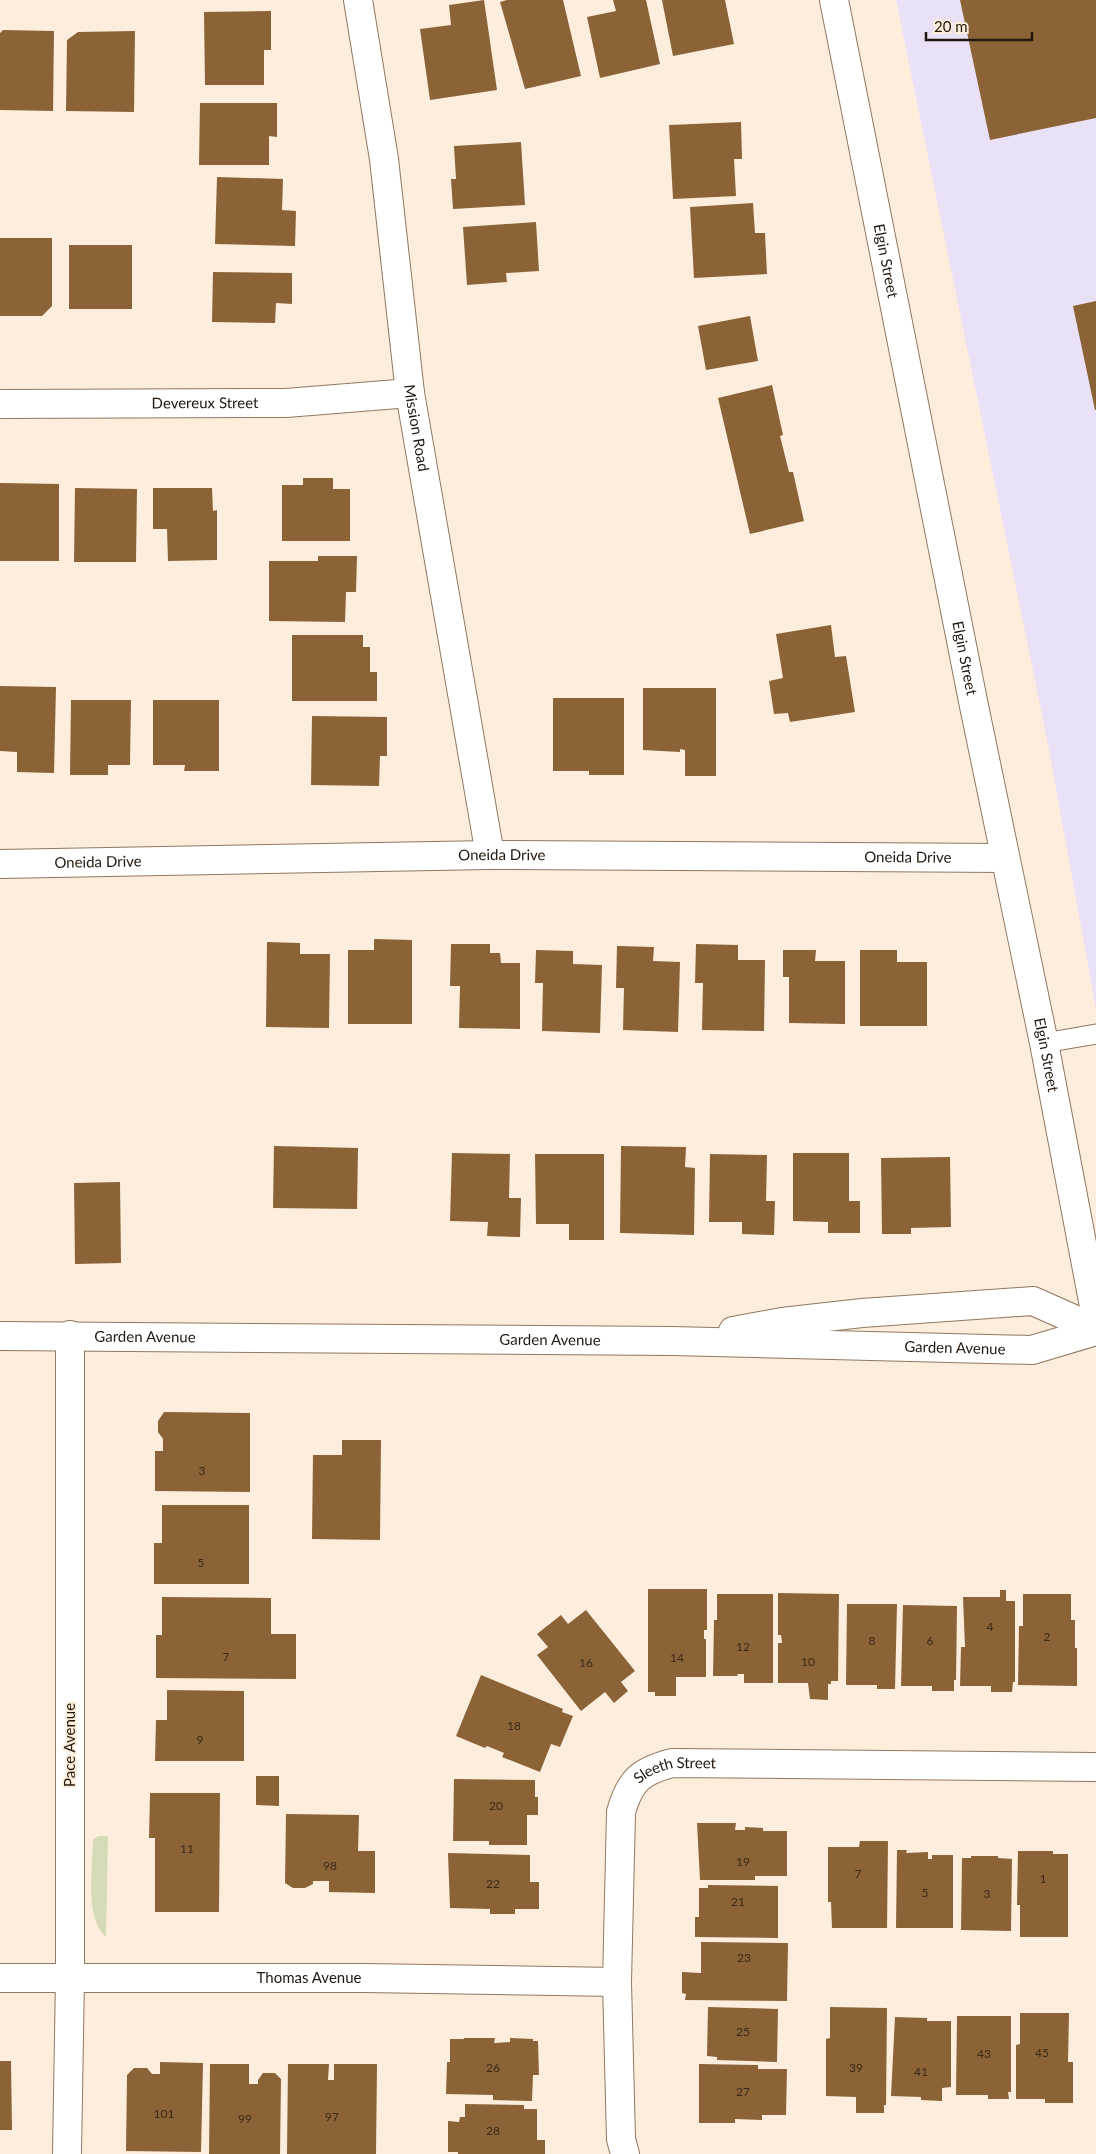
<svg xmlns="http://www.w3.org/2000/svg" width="1096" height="2154" viewBox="0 0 1096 2154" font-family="Lato,sans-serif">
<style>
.industrial{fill:#ebe1f6}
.green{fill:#d4dbb6}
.building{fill:#8b6337}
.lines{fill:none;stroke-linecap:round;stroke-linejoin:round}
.service-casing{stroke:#91785f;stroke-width:21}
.minor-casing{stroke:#91785f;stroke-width:30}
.tertiary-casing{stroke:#91785f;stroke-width:30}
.secondary-casing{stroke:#91785f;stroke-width:30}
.service{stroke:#fff;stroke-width:19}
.minor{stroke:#fff;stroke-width:28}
.tertiary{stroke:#fff;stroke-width:28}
.secondary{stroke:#fff;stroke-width:28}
.labels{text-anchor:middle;stroke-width:4;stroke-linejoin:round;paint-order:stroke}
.number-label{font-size:12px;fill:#3c2a18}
.street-label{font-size:15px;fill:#21170d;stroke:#fdeddc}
</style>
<rect width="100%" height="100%" fill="#fdeddc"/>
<path class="industrial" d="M 896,0 L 1096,0 L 1096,1009 L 1047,739 Z"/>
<path class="green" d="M 99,1836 L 108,1836 L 106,1937 C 84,1917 93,1868 93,1839 Z"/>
<path class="building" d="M 484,0 L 497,90 L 430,100 L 420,29 L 451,25 L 449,5 Z
M 507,0 L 563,0 L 581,76 L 525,89 L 500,2 Z
M 613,0 L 646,0 L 660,64 L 600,78 L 587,17 L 616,11 Z
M 662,0 L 725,0 L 734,44 L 673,56 Z
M 960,0 L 1096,0 L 1096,118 L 990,140 Z
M 271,11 L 271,50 L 264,50 L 264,85 L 205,85 L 204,12 Z
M 3,30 L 54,31 L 53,111 L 0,110 L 0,33 Z
M 135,31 L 134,112 L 66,111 L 67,40 L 78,32 Z
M 200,103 L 277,103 L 277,137 L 269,136 L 269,165 L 199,165 Z
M 741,122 L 742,159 L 734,159 L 736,196 L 673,199 L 669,125 Z
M 521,142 L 525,205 L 453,209 L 451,179 L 456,179 L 454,146 Z
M 217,177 L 283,179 L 282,210 L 296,211 L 295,246 L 215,244 Z
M 753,203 L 755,233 L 765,233 L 767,274 L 694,278 L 690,207 Z
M 536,222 L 539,271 L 506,273 L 507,282 L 467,285 L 463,227 Z
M 0,238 L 52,238 L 52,306 L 42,316 L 0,316 Z
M 69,245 L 132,245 L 132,309 L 69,309 Z
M 213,272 L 292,273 L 292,304 L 276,303 L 275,323 L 212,322 Z
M 1096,301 L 1096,410 L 1095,410 L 1073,306 Z
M 750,316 L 758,361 L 706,370 L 698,326 Z
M 772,385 L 783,435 L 780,436 L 789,472 L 793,472 L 804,521 L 750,534 L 718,398 Z
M 303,478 L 333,478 L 333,489 L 350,489 L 350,541 L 282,541 L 282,485 L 303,485 Z
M 0,483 L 59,484 L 59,561 L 0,561 Z
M 75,488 L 137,489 L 136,562 L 74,562 Z
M 153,488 L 212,488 L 213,511 L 217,510 L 217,560 L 168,561 L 167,529 L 153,529 Z
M 318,556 L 357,556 L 356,592 L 346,592 L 345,622 L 269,621 L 269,561 L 318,561 Z
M 831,625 L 835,657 L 846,656 L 855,712 L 790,722 L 788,713 L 774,714 L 769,681 L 783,678 L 776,634 Z
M 292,635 L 363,635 L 363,647 L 370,647 L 370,672 L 377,672 L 377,701 L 292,701 Z
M 0,686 L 56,687 L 54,773 L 17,772 L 17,752 L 0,751 Z
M 643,688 L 716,688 L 716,776 L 685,776 L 685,750 L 680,749 L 680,752 L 643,750 Z
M 553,698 L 624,698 L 624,775 L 589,775 L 589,771 L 553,771 Z
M 71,700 L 131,700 L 130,765 L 108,765 L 108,775 L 70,775 Z
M 153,700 L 219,700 L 219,771 L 184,771 L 185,765 L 153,765 Z
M 312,716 L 387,717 L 387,756 L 380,756 L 379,786 L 311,785 Z
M 374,939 L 412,940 L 412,1024 L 348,1024 L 348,950 L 374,950 Z
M 267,942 L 300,943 L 300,954 L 330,954 L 329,1028 L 266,1027 Z
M 451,944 L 490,944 L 490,953 L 500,953 L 501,963 L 520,963 L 520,1029 L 459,1028 L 460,986 L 450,986 Z
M 696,944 L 738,945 L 738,960 L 765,960 L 764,1031 L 702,1030 L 703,983 L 695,983 Z
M 617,946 L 654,947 L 653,961 L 680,962 L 678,1032 L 623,1030 L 624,988 L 616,988 Z
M 536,950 L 573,951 L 573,964 L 602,965 L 600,1033 L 542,1031 L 543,983 L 535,983 Z
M 783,950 L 816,950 L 815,961 L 845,961 L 845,1024 L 789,1023 L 789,977 L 783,977 Z
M 860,950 L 897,950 L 897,962 L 927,962 L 927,1026 L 860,1026 Z
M 274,1146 L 358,1148 L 357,1209 L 273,1208 Z
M 621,1146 L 686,1147 L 685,1167 L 695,1168 L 694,1235 L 620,1233 Z
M 452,1153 L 510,1154 L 509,1198 L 521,1198 L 520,1237 L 487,1236 L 488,1222 L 450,1221 Z
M 793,1153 L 849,1153 L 849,1201 L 860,1201 L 860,1233 L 828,1233 L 828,1222 L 793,1221 Z
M 535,1154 L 604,1154 L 604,1240 L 569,1240 L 569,1224 L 536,1224 Z
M 710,1154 L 767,1155 L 766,1201 L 775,1201 L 774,1235 L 742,1234 L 742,1222 L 709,1222 Z
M 950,1157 L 951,1227 L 911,1228 L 911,1234 L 882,1234 L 881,1158 Z
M 120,1182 L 121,1263 L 75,1264 L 74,1183 Z
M 164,1412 L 250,1413 L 250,1492 L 155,1491 L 155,1451 L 163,1451 L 163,1439 L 158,1432 L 158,1421 Z
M 342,1440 L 381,1440 L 380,1540 L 312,1539 L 313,1455 L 342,1455 Z
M 162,1505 L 249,1505 L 249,1584 L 154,1584 L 154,1543 L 162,1543 Z
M 648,1589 L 707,1589 L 707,1630 L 704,1630 L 704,1639 L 706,1639 L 706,1677 L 676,1677 L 676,1696 L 655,1696 L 655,1692 L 648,1692 Z
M 1000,1590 L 1006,1590 L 1006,1601 L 1015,1601 L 1015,1682 L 1013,1682 L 1012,1692 L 991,1692 L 991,1686 L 960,1686 L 961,1647 L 965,1647 L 963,1597 L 1000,1597 Z
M 778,1593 L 839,1594 L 838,1681 L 831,1681 L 831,1684 L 828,1684 L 828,1700 L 810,1699 L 808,1683 L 778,1683 L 778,1643 L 782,1643 L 781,1635 L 778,1635 Z
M 717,1594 L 773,1594 L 773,1683 L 744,1683 L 744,1674 L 737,1674 L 738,1676 L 713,1676 L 714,1620 L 717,1620 Z
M 1023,1594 L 1071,1594 L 1071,1620 L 1075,1620 L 1075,1648 L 1077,1648 L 1077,1686 L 1018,1685 L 1019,1626 L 1023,1626 Z
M 162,1597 L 271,1598 L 271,1634 L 296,1634 L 296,1679 L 156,1678 L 156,1635 L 162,1635 Z
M 847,1604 L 897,1604 L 895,1689 L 877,1689 L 877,1685 L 846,1685 Z
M 903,1605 L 957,1606 L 956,1680 L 954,1680 L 954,1691 L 932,1691 L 932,1686 L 901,1686 Z
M 586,1610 L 635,1671 L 621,1682 L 628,1691 L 614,1703 L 605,1692 L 581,1711 L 537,1655 L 548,1647 L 537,1634 L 561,1615 L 568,1624 Z
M 481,1675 L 563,1709 L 562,1712 L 573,1716 L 560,1747 L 551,1744 L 540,1772 L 502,1757 L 504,1753 L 487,1746 L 485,1748 L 456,1736 Z
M 167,1690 L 244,1691 L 244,1761 L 155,1761 L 156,1720 L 167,1720 Z
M 256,1776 L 279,1776 L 279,1806 L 256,1805 Z
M 454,1779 L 535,1780 L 535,1797 L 538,1797 L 538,1815 L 527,1815 L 527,1845 L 489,1845 L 489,1841 L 453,1841 Z
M 150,1793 L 220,1793 L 219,1912 L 155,1912 L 155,1838 L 149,1838 Z
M 286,1814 L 359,1815 L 358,1851 L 375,1851 L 375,1893 L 329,1892 L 329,1881 L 313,1881 L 313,1884 L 305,1888 L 293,1888 L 285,1883 Z
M 697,1823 L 736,1823 L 735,1830 L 745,1830 L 745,1827 L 763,1828 L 763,1831 L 787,1831 L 787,1876 L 755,1876 L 755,1880 L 700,1880 Z
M 860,1841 L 888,1841 L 887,1928 L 832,1928 L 831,1902 L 828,1902 L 828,1847 L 859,1847 Z
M 897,1850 L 907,1850 L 906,1853 L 928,1852 L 928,1859 L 932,1859 L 932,1855 L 953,1855 L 953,1928 L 896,1928 Z
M 1018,1851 L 1053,1851 L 1053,1854 L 1068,1854 L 1068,1937 L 1020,1937 L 1020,1905 L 1017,1905 Z
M 448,1853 L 530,1855 L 530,1882 L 539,1882 L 539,1909 L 515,1909 L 515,1914 L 490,1914 L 490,1909 L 450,1908 Z
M 971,1856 L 998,1856 L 998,1858 L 1012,1859 L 1011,1931 L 961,1930 L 962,1858 L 971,1858 Z
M 708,1885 L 778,1886 L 778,1938 L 695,1937 L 695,1917 L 699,1917 L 699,1888 L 708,1888 Z
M 701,1942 L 788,1943 L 787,2001 L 685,2000 L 686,1994 L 682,1993 L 682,1972 L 701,1973 Z
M 708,2007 L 778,2009 L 777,2062 L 717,2060 L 717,2057 L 707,2056 Z
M 830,2007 L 887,2008 L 886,2105 L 884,2105 L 884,2113 L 856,2113 L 856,2097 L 826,2096 L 826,2039 L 830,2038 Z
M 1020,2013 L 1069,2013 L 1068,2062 L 1073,2062 L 1073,2103 L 1045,2103 L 1045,2099 L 1016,2099 L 1016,2045 L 1020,2044 Z
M 957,2016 L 1011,2016 L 1011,2092 L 1008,2092 L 1009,2099 L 988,2099 L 988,2095 L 956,2095 Z
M 895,2017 L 927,2018 L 927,2021 L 951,2021 L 951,2087 L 942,2088 L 942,2101 L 921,2100 L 921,2097 L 891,2096 Z
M 464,2038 L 495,2038 L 494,2043 L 510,2042 L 510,2038 L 533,2039 L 533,2041 L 538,2041 L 539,2075 L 533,2075 L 532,2101 L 493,2100 L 493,2095 L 446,2094 L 447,2062 L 450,2062 L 450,2039 L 464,2039 Z
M 0,2061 L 11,2061 L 12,2130 L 0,2130 Z
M 160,2062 L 203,2063 L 201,2152 L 126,2151 L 127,2075 L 134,2068 L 147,2068 L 152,2074 L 160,2074 Z
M 210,2064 L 249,2064 L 249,2084 L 258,2084 L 258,2080 L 263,2073 L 275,2073 L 281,2079 L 280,2154 L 209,2154 Z
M 288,2064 L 329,2064 L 328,2080 L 334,2080 L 334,2064 L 377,2064 L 376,2154 L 287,2154 Z
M 699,2064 L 758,2065 L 758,2069 L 787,2069 L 786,2115 L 762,2115 L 762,2120 L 735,2119 L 735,2123 L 699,2123 Z
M 465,2104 L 524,2105 L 524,2109 L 537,2109 L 537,2140 L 545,2140 L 545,2154 L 458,2154 L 458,2152 L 448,2152 L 448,2121 L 459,2122 L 460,2117 L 465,2117 Z"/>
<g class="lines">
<g class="service-casing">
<path id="service" d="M 1044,1043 L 1096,1034"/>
</g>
<g class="minor-casing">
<g id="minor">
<path id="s1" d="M 358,0 L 384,159 L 410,393 L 490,855"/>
<path id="s2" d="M 0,404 L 286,403 L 410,393"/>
<path id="s3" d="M 0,864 L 490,855 L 1005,858"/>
<path id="s4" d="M 0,1978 L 364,1978 L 617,1982"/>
<path d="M 67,2154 L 70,1977 L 70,1335"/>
<path id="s5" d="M 625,2154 L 621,2139 L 617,1982 L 621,1812 C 630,1780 641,1771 672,1763 L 1096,1767"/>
</g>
</g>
<g class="tertiary-casing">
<g id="tertiary">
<path d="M 733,1331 L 782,1322 L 862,1313 L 1033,1301 L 1096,1329"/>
<path id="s6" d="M 0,1336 L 672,1341 L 1032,1350 L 1096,1331"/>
</g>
</g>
<g class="secondary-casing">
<g id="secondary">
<path id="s7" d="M 834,0 L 974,706 L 1044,1043 L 1096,1317"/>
</g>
</g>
<use href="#service" class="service"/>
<use href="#minor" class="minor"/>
<use href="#tertiary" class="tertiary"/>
<use href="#secondary" class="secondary"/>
</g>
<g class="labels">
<g class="number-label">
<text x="202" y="1475">3</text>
<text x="201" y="1567">5</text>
<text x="990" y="1631">4</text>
<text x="1047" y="1641">2</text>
<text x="872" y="1645">8</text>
<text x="930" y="1645">6</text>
<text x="743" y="1651">12</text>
<text x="226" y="1661">7</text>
<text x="677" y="1662">14</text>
<text x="808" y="1666">10</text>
<text x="586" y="1667">16</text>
<text x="514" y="1730">18</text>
<text x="200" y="1744">9</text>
<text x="496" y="1810">20</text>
<text x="187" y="1853">11</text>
<text x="743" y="1866">19</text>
<text x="330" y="1870">98</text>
<text x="858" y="1878">7</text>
<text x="1043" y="1883">1</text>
<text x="493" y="1888">22</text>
<text x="925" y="1897">5</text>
<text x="987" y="1898">3</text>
<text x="738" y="1906">21</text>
<text x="744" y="1962">23</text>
<text x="743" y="2036">25</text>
<text x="1042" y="2057">45</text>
<text x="984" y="2058">43</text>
<text x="493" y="2072">26</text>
<text x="856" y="2072">39</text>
<text x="921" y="2076">41</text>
<text x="743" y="2096">27</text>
<text x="164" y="2118">101</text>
<text x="332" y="2121">97</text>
<text x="245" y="2123">99</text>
<text x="493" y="2135">28</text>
</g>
<g class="street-label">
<text dy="5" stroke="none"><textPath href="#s7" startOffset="266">Elgin Street</textPath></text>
<text dy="5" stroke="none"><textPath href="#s2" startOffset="205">Devereux Street</textPath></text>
<text dy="5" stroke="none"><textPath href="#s1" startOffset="432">Mission Road</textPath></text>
<text dy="5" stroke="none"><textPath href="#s7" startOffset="671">Elgin Street</textPath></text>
<text dy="5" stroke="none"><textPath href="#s3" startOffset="502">Oneida Drive</textPath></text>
<text dy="5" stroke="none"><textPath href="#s3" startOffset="908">Oneida Drive</textPath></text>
<text dy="5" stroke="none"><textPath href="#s3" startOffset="98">Oneida Drive</textPath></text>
<text dy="5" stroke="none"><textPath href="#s7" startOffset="1076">Elgin Street</textPath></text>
<text dy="5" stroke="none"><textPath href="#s6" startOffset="145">Garden Avenue</textPath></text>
<text dy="5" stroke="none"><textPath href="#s6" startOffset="550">Garden Avenue</textPath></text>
<text dy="5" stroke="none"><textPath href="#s6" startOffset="955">Garden Avenue</textPath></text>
<text transform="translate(70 1745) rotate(-90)" y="5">Pace Avenue</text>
<text dy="5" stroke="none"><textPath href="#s5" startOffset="420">Sleeth Street</textPath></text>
<text dy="5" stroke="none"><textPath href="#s4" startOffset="309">Thomas Avenue</textPath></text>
</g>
</g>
<path d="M926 32v8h106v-8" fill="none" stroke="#21170d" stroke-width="2.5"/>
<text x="934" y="32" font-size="15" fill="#21170d" stroke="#fdeddc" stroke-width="4" paint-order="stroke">20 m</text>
</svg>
